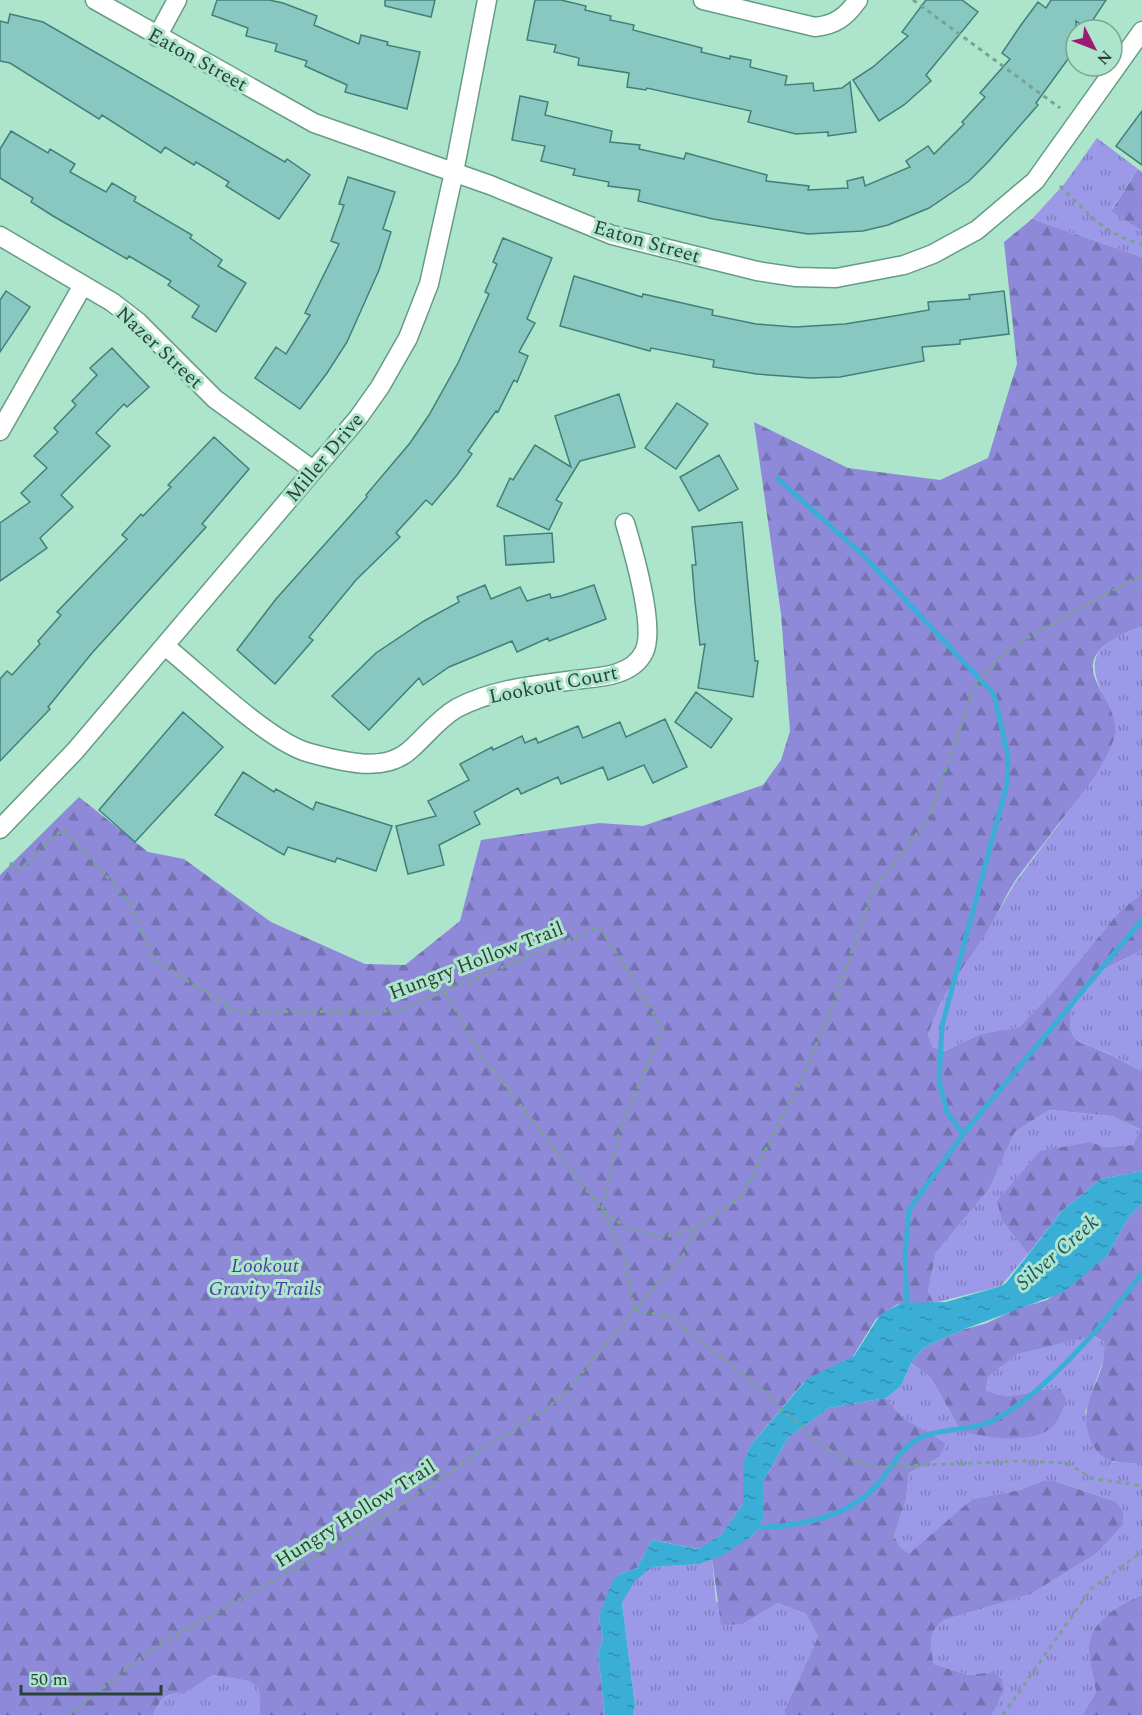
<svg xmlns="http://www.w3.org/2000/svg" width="1142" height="1715" viewBox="0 0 1142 1715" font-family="Spectral,serif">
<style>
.grass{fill:url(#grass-tufts)}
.forest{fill:url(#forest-firs)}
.water{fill:url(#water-ripples)}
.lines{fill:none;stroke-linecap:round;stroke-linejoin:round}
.stream{stroke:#3baed7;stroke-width:5}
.building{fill:#88c8c0;stroke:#418079;stroke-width:1.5}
.minor-casing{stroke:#669b85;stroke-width:21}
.path{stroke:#78a390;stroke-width:3;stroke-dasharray:4.5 4.5;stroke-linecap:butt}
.minor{stroke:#fff;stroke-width:18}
.labels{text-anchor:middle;stroke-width:6;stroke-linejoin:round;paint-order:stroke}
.street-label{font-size:20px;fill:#2b4238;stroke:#ade5cc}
.park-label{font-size:20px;font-style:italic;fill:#4f419e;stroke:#ade5cc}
.water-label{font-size:21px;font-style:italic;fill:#255466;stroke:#ade5cc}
</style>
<defs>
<pattern id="grass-tufts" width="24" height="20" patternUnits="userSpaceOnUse" patternTransform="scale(1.5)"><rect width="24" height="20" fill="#9d99e9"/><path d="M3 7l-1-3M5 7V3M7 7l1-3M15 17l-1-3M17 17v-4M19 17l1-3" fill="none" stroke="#807ebe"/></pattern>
<pattern id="forest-firs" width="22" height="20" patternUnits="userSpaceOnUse" patternTransform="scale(1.5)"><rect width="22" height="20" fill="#8e89d8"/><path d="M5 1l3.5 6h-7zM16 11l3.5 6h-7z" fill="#7472b0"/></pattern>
<pattern id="water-ripples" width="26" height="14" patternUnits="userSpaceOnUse" patternTransform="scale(1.5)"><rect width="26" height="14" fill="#3baed7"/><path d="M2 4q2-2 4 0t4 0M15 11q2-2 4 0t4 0" fill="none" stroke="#328faf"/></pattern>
</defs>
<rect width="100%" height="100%" fill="#ade5cc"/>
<path class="grass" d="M 1097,138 L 1138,169 L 1111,210 L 1142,231 L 1142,257 L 1032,219 L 1065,183 Z
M 1142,626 L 1142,893 L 1119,912 L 1054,991 L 1019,1027 L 980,1034 L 945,1051 L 933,1047 L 928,1035 L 931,1023 L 953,980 L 987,931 L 1015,883 L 1088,785 L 1114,720 C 1089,666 1079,650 1142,626 Z
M 1142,950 L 1142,1071 C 1126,1063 1109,1052 1092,1047 C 1088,1045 1083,1045 1079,1042 C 1056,1023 1082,984 1101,972 C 1113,963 1129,957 1142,950 Z
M 1049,1110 L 1112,1116 L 1140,1129 L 1133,1145 L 1102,1147 L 1091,1142 L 1002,1221 L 1028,1254 L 1001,1286 L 934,1303 L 928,1291 L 936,1253 L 989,1189 L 1015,1132 Z
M 1093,1336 L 1104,1342 L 1105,1355 L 1085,1413 L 1113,1462 L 1142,1463 L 1142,1595 C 1122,1603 1091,1620 1089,1645 C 1088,1659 1094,1678 1096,1692 L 1082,1715 L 992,1715 L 1004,1691 L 992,1672 L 968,1675 L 934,1664 C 930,1644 927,1633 944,1620 L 1031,1594 L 1097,1553 L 1123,1525 L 1124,1513 L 1117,1502 L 1054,1481 L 1042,1481 L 1019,1490 L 972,1499 L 909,1555 L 900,1547 L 894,1536 L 906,1500 L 909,1473 L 940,1457 L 946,1443 L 902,1417 L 886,1398 L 901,1386 L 911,1363 L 931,1378 L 961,1431 L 1066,1399 L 1060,1388 C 1034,1387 1012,1404 986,1390 L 988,1377 L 1018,1354 Z
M 712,1559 L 716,1601 L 743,1624 L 778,1603 L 806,1614 L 818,1637 L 785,1709 L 785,1715 L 633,1715 L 635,1705 L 622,1603 L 633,1582 L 652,1567 L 700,1564 Z
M 213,1675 L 249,1681 L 259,1689 L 260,1715 L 153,1715 C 161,1699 166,1692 184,1694 Z"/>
<path class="forest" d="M 1138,169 L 1142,172 L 1142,231 L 1111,211 Z
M 1032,219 L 1142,257 L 1142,626 C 1039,665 1133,695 1112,744 C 1100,774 1076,801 1056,827 C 1043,845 1028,863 1015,881 C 1004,898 997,916 986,933 C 965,965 939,997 928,1035 L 933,1047 L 945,1051 L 980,1034 L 1019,1027 L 1054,991 L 1119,912 L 1142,893 L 1142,950 C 1129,957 1113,963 1101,972 C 1082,984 1056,1024 1079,1042 C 1083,1045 1088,1045 1092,1047 C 1109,1053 1126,1063 1142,1071 L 1142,1171 L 1101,1179 L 1062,1211 L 1028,1254 L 1002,1221 L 997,1201 L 1040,1151 L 1091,1142 L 1103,1147 L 1133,1145 L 1140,1129 L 1112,1116 L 1049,1110 L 1015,1132 L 989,1189 L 936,1253 L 928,1291 L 934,1303 L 901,1303 L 896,1305 L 876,1319 L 852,1358 L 803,1383 L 750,1446 L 743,1466 L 743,1504 L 721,1535 L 699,1549 L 652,1540 L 637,1568 L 618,1575 L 599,1616 L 603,1639 L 598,1653 L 605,1715 L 260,1715 L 259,1689 L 249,1681 L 213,1675 L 184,1694 C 165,1692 161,1699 153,1715 L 0,1715 L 0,875 L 79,797 L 148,852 L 184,859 L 271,922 L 365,964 L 405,965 L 460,921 L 481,840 L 599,823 L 643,826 L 763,785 L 781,760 L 790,731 L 781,614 L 754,422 L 848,468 L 940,480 L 988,458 L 1017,364 L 1004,242 Z
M 1142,1203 L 1142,1463 C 1120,1463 1101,1464 1091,1441 C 1074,1400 1108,1381 1104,1342 L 1094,1336 L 1018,1354 L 988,1377 L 986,1390 C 1012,1404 1034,1387 1060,1388 L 1066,1399 C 1064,1406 1061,1414 1057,1421 C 1041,1447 985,1438 961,1431 L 931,1378 L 911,1363 L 923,1348 L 962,1330 L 987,1323 L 1016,1309 L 1047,1300 L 1107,1256 L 1129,1217 Z
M 886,1398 L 902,1417 L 946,1443 L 940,1457 L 909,1473 L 906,1500 L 894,1536 L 900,1547 L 909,1554 L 972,1499 L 1019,1490 L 1042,1481 L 1054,1481 L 1117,1502 L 1124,1513 L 1123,1525 L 1097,1553 L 1031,1594 L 944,1620 C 927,1633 930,1644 934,1664 L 968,1675 L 992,1672 L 1002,1679 L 1004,1691 L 992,1715 L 785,1715 L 785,1709 L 818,1637 L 806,1614 L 778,1603 L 743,1624 L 721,1625 L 712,1559 L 752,1536 L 763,1520 L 763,1482 L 788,1438 L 829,1408 Z
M 1142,1595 L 1142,1715 L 1082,1715 L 1096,1692 C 1094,1678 1088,1659 1089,1645 C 1091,1620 1122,1603 1142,1595 Z"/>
<path class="water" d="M 1142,1171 L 1142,1203 L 1129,1217 L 1107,1256 L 1064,1292 L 962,1330 L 923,1348 L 911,1363 L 901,1386 L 886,1398 L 829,1408 L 788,1438 L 763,1482 L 763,1520 L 752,1536 L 725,1554 L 700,1564 L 652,1567 L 634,1582 L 622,1603 L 635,1705 L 633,1715 L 605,1715 L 598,1653 L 603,1639 L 599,1616 L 613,1580 L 618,1575 L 637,1568 L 652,1540 L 698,1549 L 721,1535 L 743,1504 L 743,1465 L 750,1446 L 807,1379 L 854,1356 L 880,1315 L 901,1303 L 946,1302 L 1001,1286 L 1006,1283 L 1062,1211 L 1101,1179 Z"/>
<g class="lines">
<path class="stream" d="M 778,479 L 864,556 L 994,694 L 1008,757 L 1007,784 L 942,1026 L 939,1081 L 947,1112 L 963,1134
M 907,1309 L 905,1254 L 909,1210 L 963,1134 L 1142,920
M 751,1528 C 794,1527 847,1519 877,1485 C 888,1473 896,1456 908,1446 C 930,1426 969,1432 990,1422 C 1041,1398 1109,1319 1142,1273"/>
</g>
<path class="building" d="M 217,0 L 269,0 L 283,3 L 317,16 L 314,25 L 359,44 L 361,35 L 388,42 L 387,45 L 420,52 L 407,109 L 345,92 L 347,85 L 305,66 L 307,61 L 275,51 L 277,44 L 246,36 L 248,28 L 212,15 Z
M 385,0 L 435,0 L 431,17 L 385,6 Z
M 535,0 L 561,0 L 586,6 L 585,10 L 611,16 L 610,20 L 634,25 L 633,30 L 702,48 L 701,52 L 730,59 L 730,56 L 751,60 L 750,67 L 787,76 L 785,85 L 813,83 L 814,91 L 842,88 L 850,82 L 856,132 L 828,136 L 828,132 L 796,134 L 748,122 L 751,111 L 647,88 L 646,90 L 627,87 L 629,73 L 578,65 L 579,58 L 554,52 L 556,45 L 527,40 Z
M 926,0 L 962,0 L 978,12 L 926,75 L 931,81 L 904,105 L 879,121 L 853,80 L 873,67 L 908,36 L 902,32 Z
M 1051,0 L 1106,0 L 1087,29 L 1076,21 L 1076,48 L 1036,103 L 1038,105 L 988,162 L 969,181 L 929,208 L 888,225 L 863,231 L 808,234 L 713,219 L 638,201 L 640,190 L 608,186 L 609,182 L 573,175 L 575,169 L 541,161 L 545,146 L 512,140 L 520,96 L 548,102 L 545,115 L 612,131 L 610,142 L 640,145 L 639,149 L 684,159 L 686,153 L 767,175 L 766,181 L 809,186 L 808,190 L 848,188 L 847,181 L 863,177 L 865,186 L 910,167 L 906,161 L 928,146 L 934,154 L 964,124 L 962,122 L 985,97 L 980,93 L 1010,59 L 1002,53 L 1021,25 L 1038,2 L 1046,8 Z
M 10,14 L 43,22 L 285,162 L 287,159 L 310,175 L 279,219 L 226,186 L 229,182 L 196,162 L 194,165 L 165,147 L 161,153 L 102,115 L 99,119 L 10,63 L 0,61 L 0,21 L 8,23 Z
M 1142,111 L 1142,165 L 1116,146 Z
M 11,131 L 48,153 L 50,149 L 75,164 L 70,172 L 106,192 L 112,183 L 136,197 L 134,201 L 192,235 L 190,238 L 222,260 L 218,266 L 246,283 L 216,332 L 192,317 L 199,306 L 168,285 L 171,281 L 129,256 L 127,259 L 53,216 L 31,202 L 33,198 L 0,178 L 0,149 Z
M 348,177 L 395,192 L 383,229 L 391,232 L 379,270 L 347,342 L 327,373 L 300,409 L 255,378 L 276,347 L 286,354 L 310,315 L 305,313 L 339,244 L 331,241 L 344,205 L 339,204 Z
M 503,238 L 552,258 L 527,319 L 535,323 L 519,352 L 528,356 L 517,382 L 514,380 L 498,412 L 496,411 L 468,451 L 472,454 L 457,475 L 432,505 L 426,500 L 396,533 L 400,537 L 356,580 L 309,637 L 313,640 L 275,684 L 237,650 L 276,599 L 367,497 L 366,495 L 410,443 L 429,415 L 458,363 L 489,294 L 485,292 L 497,264 L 493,262 Z
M 574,276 L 642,297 L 643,294 L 713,310 L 712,315 L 756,324 L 795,327 L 845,324 L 888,317 L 929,310 L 928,302 L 970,299 L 969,295 L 1004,291 L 1009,334 L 960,340 L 960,344 L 922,347 L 924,361 L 840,377 L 810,378 L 757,374 L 713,367 L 714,360 L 651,348 L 650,351 L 560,326 Z
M 6,291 L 30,307 L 0,352 L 0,300 Z
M 112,348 L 149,387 L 127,407 L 124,404 L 96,433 L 110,446 L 61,495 L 73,507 L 40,538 L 47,548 L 0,581 L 0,523 L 30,502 L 21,493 L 47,468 L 34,456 L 58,432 L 54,428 L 76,405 L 72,401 L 97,375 L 90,368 Z
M 619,394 L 635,447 L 580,461 L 556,500 L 562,503 L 549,530 L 497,506 L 510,478 L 513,480 L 535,445 L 571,467 L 555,416 Z
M 677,403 L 708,424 L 676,469 L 645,448 Z
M 214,437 L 249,469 L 202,524 L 206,527 L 92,653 L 48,707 L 50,709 L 0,761 L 0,679 L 7,671 L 12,675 L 40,644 L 38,641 L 61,615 L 57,612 L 127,539 L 122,535 L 141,514 L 143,516 L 171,487 L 168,485 Z
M 719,455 L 738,489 L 699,511 L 680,477 Z
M 742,522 L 755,661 L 758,661 L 753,697 L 698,688 L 705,644 L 700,645 L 695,602 L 692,565 L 696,565 L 692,527 Z
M 552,533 L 554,562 L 506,565 L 504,536 Z
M 485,585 L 491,599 L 520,587 L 527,601 L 550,594 L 551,598 L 561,596 L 594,585 L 606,619 L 549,641 L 548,638 L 517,652 L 512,641 L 449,667 L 423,685 L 419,678 L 369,730 L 332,696 L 376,653 L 424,621 L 459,602 L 457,597 Z
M 696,692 L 732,719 L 711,748 L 675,722 Z
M 183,712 L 223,747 L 135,842 L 99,810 Z
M 665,719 L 687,767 L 653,783 L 644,765 L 608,780 L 603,767 L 561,784 L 558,777 L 521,794 L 518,788 L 474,812 L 480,824 L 439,845 L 444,865 L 408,874 L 396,826 L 436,816 L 428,801 L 469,780 L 460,764 L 492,747 L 493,750 L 522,736 L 525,743 L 536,738 L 538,743 L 578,726 L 583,738 L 620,722 L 626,737 Z
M 243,772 L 274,792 L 276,789 L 313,810 L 316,802 L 392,826 L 376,871 L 337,858 L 335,862 L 288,847 L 284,855 L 215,815 Z"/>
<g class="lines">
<g class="minor-casing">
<path id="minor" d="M 95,0 L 314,123 L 490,185 L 612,235 L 757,271 L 796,277 L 836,278 L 904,265 L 933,254 L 977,230 L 1035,181 L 1142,31
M 703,0 L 815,27 C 835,25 846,17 858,0
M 157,37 L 177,0
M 0,236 L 112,302 L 138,322 L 215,399 L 313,470
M 0,431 L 83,285
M 165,646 C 200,674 270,743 310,753 C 341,761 383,774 410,750 C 426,736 438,719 457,708 C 491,690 529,686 567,681 C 592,677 631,679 644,652 C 656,628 633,550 625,523
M 0,829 L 75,751 L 358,418 L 380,387 L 408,338 L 429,284 L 454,172 L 487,0"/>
</g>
<path class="path" d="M 913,0 L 1060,108
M 1060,186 C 1089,213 1102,234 1142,244
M 10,863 L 19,870 L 63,829 L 129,901 L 154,960 L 238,1012 L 397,1011 L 600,927 L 663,1029 L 619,1132 L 602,1210 L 625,1258 L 634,1310 L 561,1398 L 361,1531 L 152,1649 L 69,1715
M 445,992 L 480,1053 L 602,1210 L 627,1228 L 665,1237 L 696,1227 L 742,1196 L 800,1083 L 833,1005 L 873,891 L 929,818 L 973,690 L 989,668 L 1015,645 L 1142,574
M 634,1310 L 671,1317 L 768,1395 L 820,1445 L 844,1458 L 876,1467 L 1024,1461 L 1067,1463 L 1091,1478 L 1142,1486
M 634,1310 L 682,1258 L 696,1227
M 1003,1715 L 1091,1589 L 1142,1552"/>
<use href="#minor" class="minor"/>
</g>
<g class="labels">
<g class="street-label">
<text transform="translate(198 59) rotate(29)" y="7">Eaton Street</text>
<text transform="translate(647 241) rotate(16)" y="7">Eaton Street</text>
<text transform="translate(160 347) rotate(43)" y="7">Nazer Street</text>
<text transform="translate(324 457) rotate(-50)" y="7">Miller Drive</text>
<text transform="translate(553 684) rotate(-11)" y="7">Lookout Court</text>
<text transform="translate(476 960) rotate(-21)" y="7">Hungry Hollow Trail</text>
<text transform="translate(355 1513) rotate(-32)" y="7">Hungry Hollow Trail</text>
</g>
<g class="park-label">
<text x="265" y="1272">Lookout<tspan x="265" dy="23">Gravity Trails</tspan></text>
</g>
<g class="water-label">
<text transform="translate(1057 1252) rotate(-41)" y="7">Silver Creek</text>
</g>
</g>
<g transform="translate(1094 48) rotate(132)"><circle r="28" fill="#ade5cc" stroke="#79a491" stroke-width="1.5"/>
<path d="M0-4.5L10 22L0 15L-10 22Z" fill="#9b1c71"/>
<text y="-9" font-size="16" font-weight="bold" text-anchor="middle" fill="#2b4238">N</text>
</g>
<path d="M21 1685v9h140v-9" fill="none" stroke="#2b4238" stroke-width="3"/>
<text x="30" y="1685" font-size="18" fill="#2b4238" stroke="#ade5cc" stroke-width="4.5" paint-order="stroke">50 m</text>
</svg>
